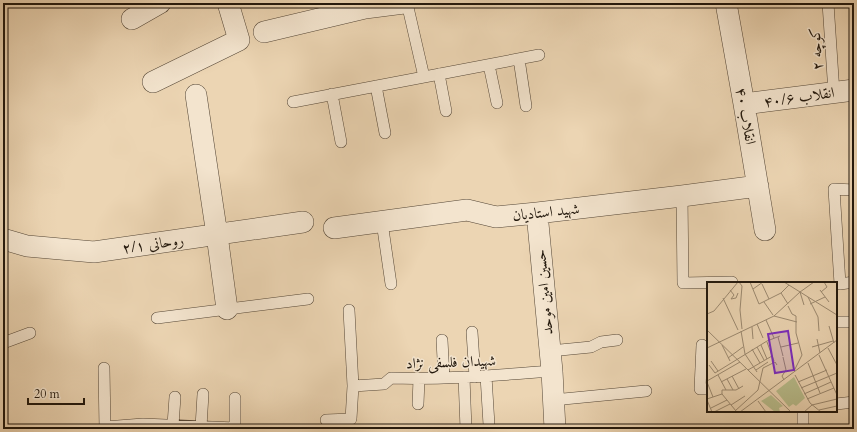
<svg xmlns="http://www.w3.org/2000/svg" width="857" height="432" viewBox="0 0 857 432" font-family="Cardo,Amiri,serif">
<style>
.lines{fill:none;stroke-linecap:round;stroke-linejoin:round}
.lane-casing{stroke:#544636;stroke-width:12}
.street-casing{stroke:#544636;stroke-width:22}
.lane{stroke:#f3e4ce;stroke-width:11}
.street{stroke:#f3e4ce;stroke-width:21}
.labels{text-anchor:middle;stroke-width:3;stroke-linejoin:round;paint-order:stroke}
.street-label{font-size:15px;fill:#21170c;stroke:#f3e4ce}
.inset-road{fill:none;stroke:#9b8970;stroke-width:1}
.view{fill:#7b2cbf;fill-opacity:0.15;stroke:#7b2cbf;stroke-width:2}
.inset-edge{fill:none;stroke:#21170c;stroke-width:2}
</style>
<rect width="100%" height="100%" fill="#ecd5b3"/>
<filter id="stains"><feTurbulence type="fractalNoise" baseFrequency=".005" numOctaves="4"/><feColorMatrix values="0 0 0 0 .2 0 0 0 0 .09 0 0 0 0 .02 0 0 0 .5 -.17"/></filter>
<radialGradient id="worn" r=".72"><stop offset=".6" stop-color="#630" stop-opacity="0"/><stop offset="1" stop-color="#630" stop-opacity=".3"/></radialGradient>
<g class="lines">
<g class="lane-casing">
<path id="lane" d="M 407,3 L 424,77
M 828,3 L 834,93
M 519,59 L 526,106
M 489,65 L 497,103
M 439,74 L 446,111
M 376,86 L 385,133
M 332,94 L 341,142
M 293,102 L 539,55
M 854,190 L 834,189 L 840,284 L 854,282
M 682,196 L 683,283 L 732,282
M 382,222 L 391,284
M 157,318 L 308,299
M 836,322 L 854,322
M 472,332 L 475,377
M 442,340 L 444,378
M 3,343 L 30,333
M 702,345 L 700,389 L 708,389
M 550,351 L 591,347 L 601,342 L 617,340
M 104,368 L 105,429
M 486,376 L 489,425
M 464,377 L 466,429
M 353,386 L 384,384 L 391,378 C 444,380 498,375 552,371
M 553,400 L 646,391
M 418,404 L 419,379
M 836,404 L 854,402
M 803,411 L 803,429
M 326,420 L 351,419 L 353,386 L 349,310
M 173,425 L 175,397
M 105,427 L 143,424 L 235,428
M 201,427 L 203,394
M 235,429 L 235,398"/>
</g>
<g class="street-casing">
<path id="street" d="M 726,3 L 744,104 L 765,230
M 132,19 L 160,3
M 264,32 L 365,8 L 404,3
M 153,82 L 239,40 L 228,3
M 196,95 L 217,235 L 227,309
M 744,104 L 854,90
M 537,213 L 552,371 L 555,429
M 334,228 L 467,210 L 496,217 L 537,213 L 682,196 L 758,186
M 3,239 L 27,246 L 94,252 L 303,222"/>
</g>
<use href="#lane" class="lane"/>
<use href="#street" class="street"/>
</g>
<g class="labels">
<g class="street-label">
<text transform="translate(816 49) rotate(-94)" y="5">کوچه ۲</text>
<text transform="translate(799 97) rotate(-8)" y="5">انقلاب ۴۰/۶</text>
<text transform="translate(746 116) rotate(80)" y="5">انقلاب ۴۰</text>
<text transform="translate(546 212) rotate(-6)" y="5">شهید استادیان</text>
<text transform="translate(153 244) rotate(-8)" y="5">روحانی ۲/۱</text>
<text transform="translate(544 292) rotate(-95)" y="5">حسین امین موحد</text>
<text transform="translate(451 362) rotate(-2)" y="5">شهیدان فلسفی نژاد</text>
</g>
</g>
<g transform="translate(707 282)">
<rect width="130" height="130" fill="#ecd5b3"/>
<path d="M 87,95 L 98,116 L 89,124 L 86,122 L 82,125 L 69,109 ZM 64,113 L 76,124 L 72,126 L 73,130 L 68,130 L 54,119 Z" fill="#b8bd8c"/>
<path class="inset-road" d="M 32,0 L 35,4 L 33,28 L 35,47M 43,0 L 52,22 L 74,11 L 82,3M 77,0 L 130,33M 55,2 L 62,17M 46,7 L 56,0M 23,8 L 27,13 L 24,17 L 29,16 L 31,11M 113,8 L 122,20M 114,10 L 120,5 L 117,0M 74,11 L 81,22M 101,15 L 111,35 L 112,49M 16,16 L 31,48M 57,20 L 66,33M 103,22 L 118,15M 97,23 L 93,10 L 107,0M 81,24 L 85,32 L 89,34 L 89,51 L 95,73 L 87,89M 0,32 L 7,29 L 31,0M 67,34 L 90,40M 59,38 L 67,56M 50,42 L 56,56M 122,44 L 127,61M 45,45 L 46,57M 0,48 L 84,130M 34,49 L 38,72 L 50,90M 71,55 L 76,74M 110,57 L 113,71M 60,60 L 67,79M 15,63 L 23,79M 54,63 L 60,77M 50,65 L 57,78M 74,65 L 91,61M 105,65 L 126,59M 0,66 L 67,34 L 93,10M 121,66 L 130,83M 45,67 L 53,81M 112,73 L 130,113M 76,75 L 79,88 L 75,94 L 77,98M 21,76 L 36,65M 4,79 L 11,89M 101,81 L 113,111M 2,83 L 8,91 L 60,59 L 73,54M 41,88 L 65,74M 49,88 L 61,80M 11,93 L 19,108M 88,93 L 103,121 L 114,130M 25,94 L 32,107M 20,97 L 26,108M 0,99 L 33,80M 0,100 L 6,115M 14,100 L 39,87M 91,100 L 120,88M 94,106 L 130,91M 15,112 L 29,129M 97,112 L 124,100M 0,117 L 15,112 L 15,108 L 29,108 L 36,104M 100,117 L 127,106M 0,118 L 5,130M 51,119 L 59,130M 24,123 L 38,114M 4,126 L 20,118M 112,128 L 130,124M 28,129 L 51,108 L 56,86 L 68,80 L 70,83M 7,130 L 23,122M 33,130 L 130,58M 97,130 L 105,123 L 130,117"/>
<path class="view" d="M 81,49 L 87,88 L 68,91 L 61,52 Z"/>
<rect width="130" height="130" class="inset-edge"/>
</g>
<rect width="857" height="432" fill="none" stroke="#ecd5b3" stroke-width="16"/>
<rect x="4" y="4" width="849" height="424" fill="none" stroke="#21170c" stroke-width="2"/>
<rect x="8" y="8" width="841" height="416" fill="none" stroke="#21170c"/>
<path d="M28 398v6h56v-6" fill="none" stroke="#21170c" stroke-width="2"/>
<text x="34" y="398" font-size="12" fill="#21170c" stroke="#f3e4ce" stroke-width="3" paint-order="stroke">20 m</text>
<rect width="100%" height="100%" filter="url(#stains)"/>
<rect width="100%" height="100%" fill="url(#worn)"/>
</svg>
